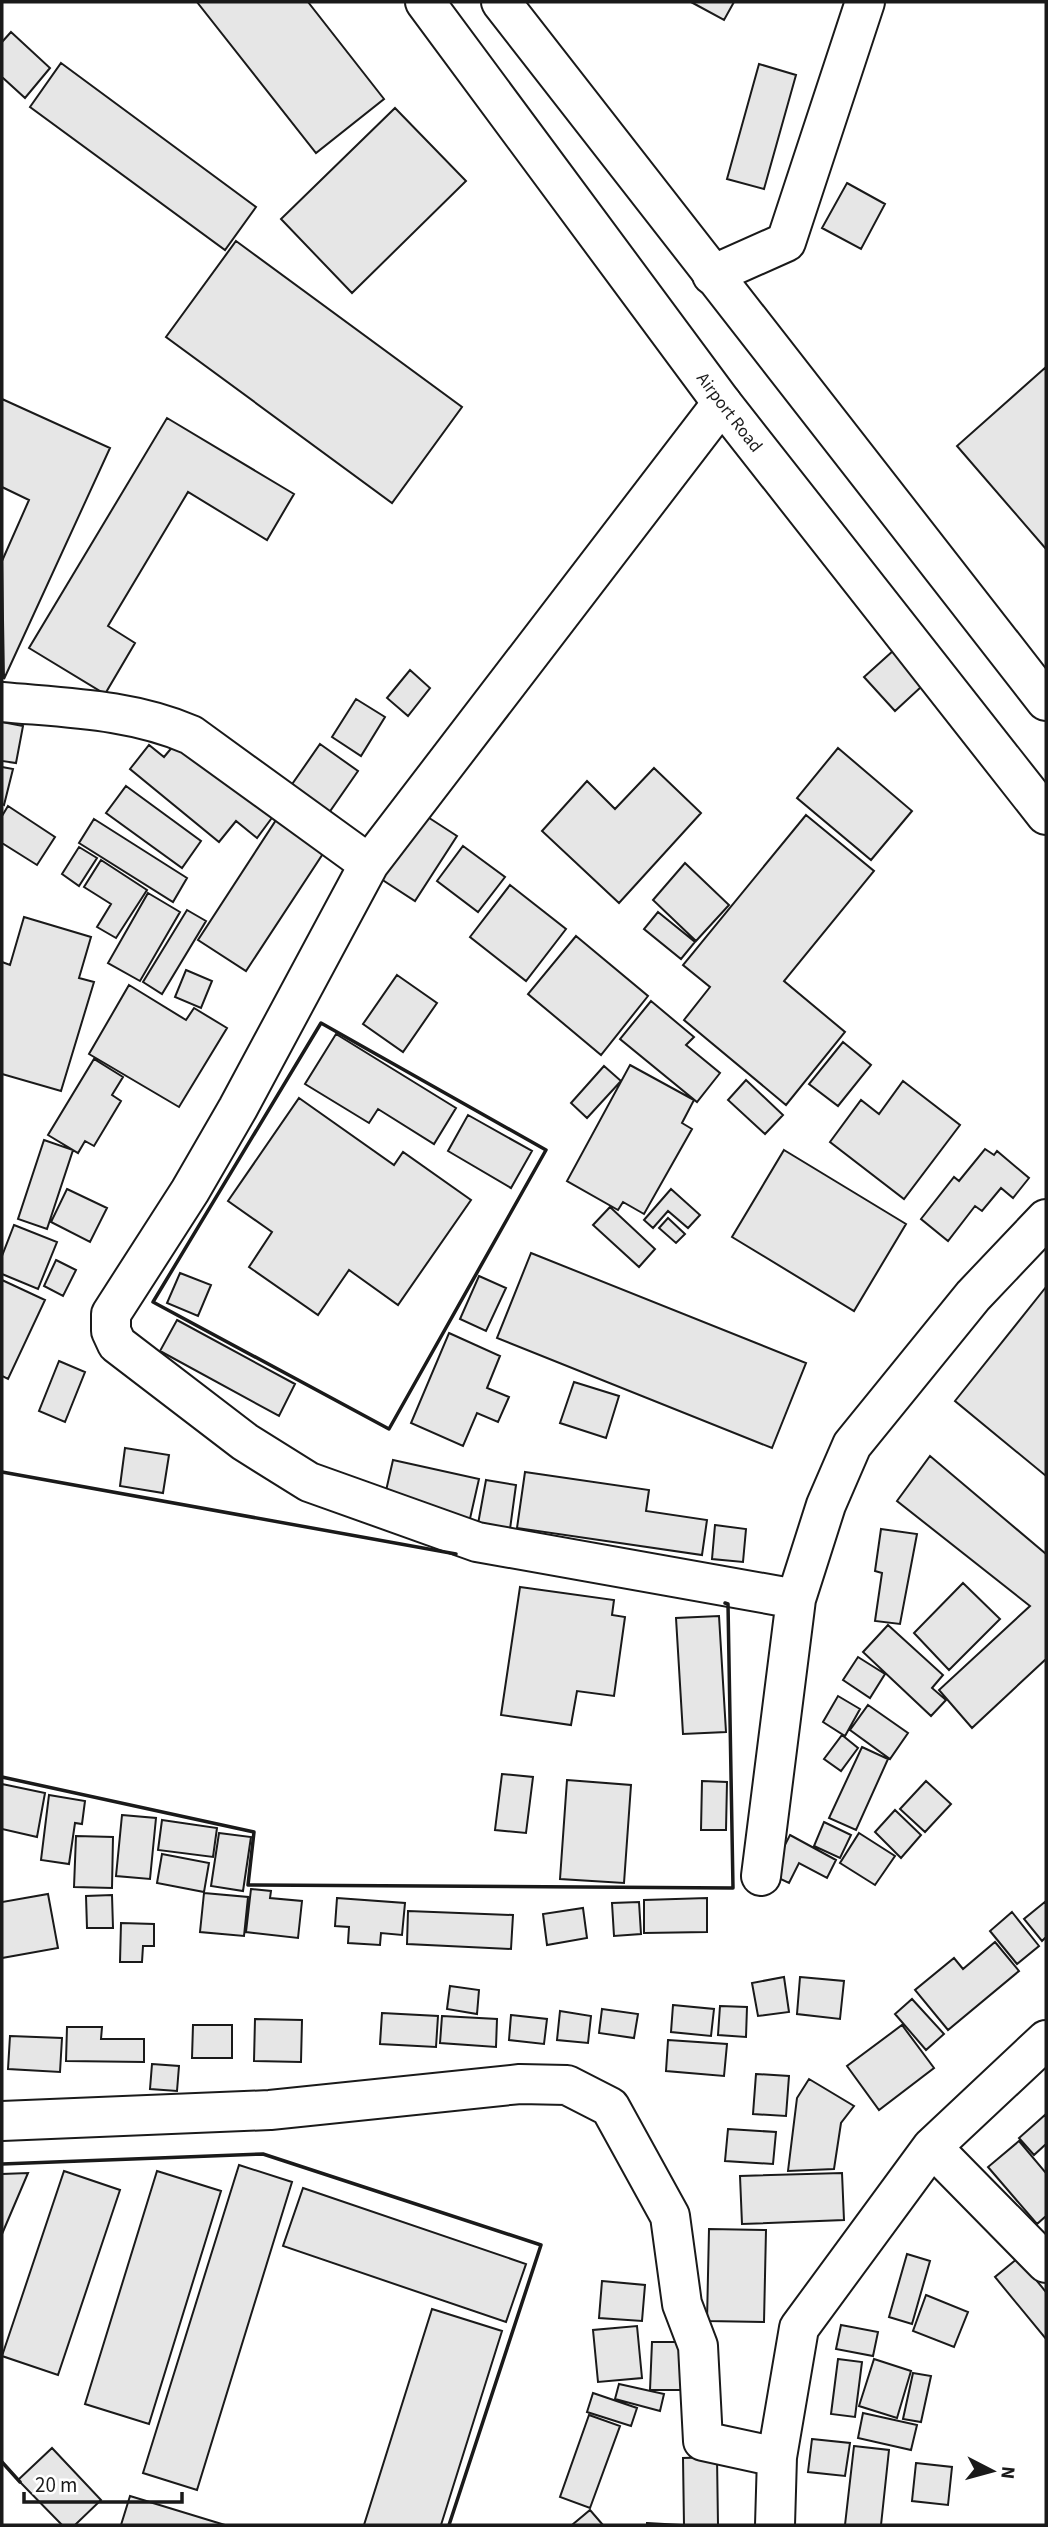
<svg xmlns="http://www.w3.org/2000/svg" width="1048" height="2527" viewBox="0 0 1048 2527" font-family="'Source Sans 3',sans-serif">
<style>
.building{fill:#e6e6e6;stroke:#1a1a1a;stroke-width:2}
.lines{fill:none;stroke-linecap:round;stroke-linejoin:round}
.minor-casing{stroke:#1a1a1a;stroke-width:42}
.major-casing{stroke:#1a1a1a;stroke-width:42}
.minor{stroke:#fff;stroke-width:38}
.major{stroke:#fff;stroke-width:38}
.wall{stroke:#1a1a1a;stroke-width:3.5}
.labels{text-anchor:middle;stroke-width:5;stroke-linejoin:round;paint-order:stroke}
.street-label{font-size:18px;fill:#1a1a1a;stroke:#fff}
</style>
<rect width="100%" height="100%" fill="#fff"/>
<path class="building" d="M 197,2 L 308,2 L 384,99 L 316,153 Z
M 691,2 L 734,2 L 724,20 Z
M 11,32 L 50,68 L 25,98 L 2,77 L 2,42 Z
M 61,63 L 256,207 L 225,250 L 30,107 Z
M 759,64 L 796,75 L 764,189 L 727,179 Z
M 395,108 L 466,181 L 352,293 L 281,219 Z
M 847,183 L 885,204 L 861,249 L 822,228 Z
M 236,241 L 462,407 L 392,503 L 166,337 Z
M 1046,367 L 1046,549 L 957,446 Z
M 2,399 L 110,448 L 4,679 L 2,561 L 29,500 L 2,487 Z
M 167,418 L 294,494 L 267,540 L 188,492 L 108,626 L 135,643 L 105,694 L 29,648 Z
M 904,641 L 934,675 L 895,711 L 864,677 Z
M 410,670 L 430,688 L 408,716 L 387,698 Z
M 356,699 L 385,717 L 361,756 L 332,737 Z
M 2,722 L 23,726 L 16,763 L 2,761 Z
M 179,739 L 274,815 L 257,838 L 236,821 L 219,842 L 130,769 L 149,745 L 164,757 Z
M 320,744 L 358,771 L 326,817 L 288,790 Z
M 838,748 L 912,811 L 871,860 L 797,798 Z
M 2,767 L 13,769 L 4,805 L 2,804 Z
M 654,768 L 701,813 L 619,903 L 542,831 L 587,781 L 615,809 Z
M 126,786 L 201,841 L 182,868 L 106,813 Z
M 8,806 L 55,837 L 37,865 L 2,843 L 2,816 Z
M 420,812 L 457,836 L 415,901 L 378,877 Z
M 280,814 L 328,846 L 246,971 L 198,940 Z
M 806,815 L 874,871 L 784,981 L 845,1032 L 786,1105 L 684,1020 L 710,987 L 683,965 Z
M 94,819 L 187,878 L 173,902 L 79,843 Z
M 463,846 L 505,877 L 478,912 L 437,881 Z
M 79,847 L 97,858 L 79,886 L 62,874 Z
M 101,860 L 147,890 L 116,938 L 97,927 L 111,904 L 84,887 Z
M 685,863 L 729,905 L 696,941 L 653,900 Z
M 510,885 L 566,929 L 526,981 L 470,937 Z
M 148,893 L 180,912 L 140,981 L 108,963 Z
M 187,910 L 206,921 L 162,994 L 143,982 Z
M 658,912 L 695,942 L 681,959 L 644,929 Z
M 24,917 L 91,937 L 79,978 L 94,982 L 61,1091 L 2,1074 L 2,962 L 10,965 Z
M 576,936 L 648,996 L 601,1055 L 528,994 Z
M 186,970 L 212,981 L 201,1008 L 175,997 Z
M 397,975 L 437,1003 L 403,1052 L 363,1024 Z
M 129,985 L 186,1020 L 194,1008 L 227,1028 L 179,1107 L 89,1054 Z
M 651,1001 L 694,1037 L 686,1045 L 720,1073 L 697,1102 L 620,1039 Z
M 336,1034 L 456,1108 L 434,1144 L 378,1109 L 369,1123 L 305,1084 Z
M 843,1042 L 871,1065 L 838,1106 L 809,1084 Z
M 94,1059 L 123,1077 L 112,1095 L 121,1101 L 94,1146 L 85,1141 L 78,1153 L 48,1135 Z
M 630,1065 L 694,1100 L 682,1123 L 692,1129 L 644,1214 L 623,1202 L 618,1210 L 567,1181 Z
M 604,1066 L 621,1081 L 587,1118 L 571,1103 Z
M 746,1080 L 783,1115 L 765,1134 L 728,1100 Z
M 903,1081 L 960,1125 L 904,1199 L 830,1142 L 861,1100 L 879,1114 Z
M 299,1098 L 394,1165 L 403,1152 L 471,1200 L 398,1305 L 349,1270 L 318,1315 L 249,1267 L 272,1232 L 228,1201 Z
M 468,1115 L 532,1151 L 511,1188 L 448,1151 Z
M 44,1140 L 73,1150 L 47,1229 L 18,1219 Z
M 985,1149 L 994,1155 L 997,1151 L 1029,1178 L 1013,1198 L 1001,1188 L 982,1211 L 975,1206 L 948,1241 L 921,1219 L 954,1177 L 959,1181 Z
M 784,1150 L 906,1224 L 854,1311 L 732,1237 Z
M 67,1189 L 107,1208 L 90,1242 L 51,1222 Z
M 671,1189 L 700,1215 L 688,1228 L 668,1211 L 653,1228 L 644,1220 Z
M 610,1207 L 655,1249 L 639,1267 L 593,1225 Z
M 668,1218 L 685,1234 L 676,1243 L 659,1228 Z
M 14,1225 L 57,1242 L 38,1289 L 2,1274 L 2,1256 Z
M 531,1253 L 806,1363 L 772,1448 L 497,1338 Z
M 56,1260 L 76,1270 L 63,1296 L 44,1286 Z
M 180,1273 L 211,1285 L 198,1316 L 167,1303 Z
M 479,1276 L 506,1288 L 486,1331 L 460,1319 Z
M 2,1280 L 45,1300 L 8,1379 L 2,1376 Z
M 1046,1287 L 1046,1476 L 955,1401 Z
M 177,1320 L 295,1384 L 279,1416 L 160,1351 Z
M 449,1333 L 500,1356 L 487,1388 L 509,1397 L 498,1422 L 477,1413 L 463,1446 L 411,1423 Z
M 59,1361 L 85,1372 L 65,1422 L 39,1411 Z
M 574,1382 L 619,1396 L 606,1438 L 560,1423 Z
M 125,1448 L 169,1455 L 163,1493 L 120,1486 Z
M 930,1456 L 1046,1554 L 1046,1659 L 972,1728 L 939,1690 L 1030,1606 L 897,1501 Z
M 393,1460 L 479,1479 L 469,1523 L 383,1504 Z
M 525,1472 L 649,1490 L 646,1511 L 707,1520 L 702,1555 L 517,1528 Z
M 486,1480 L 516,1485 L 510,1529 L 478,1524 Z
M 715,1525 L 746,1529 L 743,1562 L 712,1559 Z
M 881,1529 L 917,1534 L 900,1624 L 875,1621 L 882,1573 L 875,1571 Z
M 963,1583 L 1000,1619 L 949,1670 L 914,1633 Z
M 520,1587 L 614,1600 L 612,1615 L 625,1617 L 614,1696 L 577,1691 L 571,1725 L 501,1715 Z
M 719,1616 L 726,1732 L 683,1734 L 676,1618 Z
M 888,1625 L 943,1675 L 932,1688 L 946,1700 L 931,1716 L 863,1652 Z
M 858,1657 L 885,1674 L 870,1698 L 843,1680 Z
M 838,1696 L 860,1709 L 845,1736 L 823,1722 Z
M 868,1705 L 908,1733 L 890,1759 L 850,1730 Z
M 842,1735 L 858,1748 L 841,1771 L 824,1759 Z
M 862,1747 L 888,1759 L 856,1830 L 829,1818 Z
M 502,1774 L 533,1777 L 526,1833 L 495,1830 Z
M 567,1780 L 631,1785 L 624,1883 L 560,1879 Z
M 702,1781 L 727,1782 L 726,1830 L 701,1830 Z
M 926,1781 L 951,1804 L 925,1832 L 900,1809 Z
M 2,1784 L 45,1793 L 37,1837 L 2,1829 Z
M 49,1795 L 85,1801 L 82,1824 L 75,1823 L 69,1864 L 41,1860 Z
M 895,1810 L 921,1835 L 901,1858 L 875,1832 Z
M 122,1815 L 156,1818 L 150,1879 L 116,1876 Z
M 162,1820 L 217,1828 L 213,1857 L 158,1850 Z
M 824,1822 L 851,1835 L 840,1858 L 814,1846 Z
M 219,1833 L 251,1837 L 243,1891 L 211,1886 Z
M 859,1833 L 895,1856 L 875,1885 L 840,1863 Z
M 790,1835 L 836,1860 L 827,1878 L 799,1863 L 789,1883 L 770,1874 Z
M 76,1836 L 113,1837 L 112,1888 L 74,1887 Z
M 162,1854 L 209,1863 L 204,1892 L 157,1883 Z
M 251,1889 L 271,1891 L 270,1898 L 302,1901 L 298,1938 L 246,1932 Z
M 204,1893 L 248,1897 L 244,1936 L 200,1932 Z
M 48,1894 L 58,1948 L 2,1958 L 2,1902 Z
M 112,1895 L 113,1928 L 87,1928 L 86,1896 Z
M 337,1898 L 405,1903 L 402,1935 L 381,1933 L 380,1945 L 348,1943 L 349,1927 L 335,1926 Z
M 707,1898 L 707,1932 L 644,1933 L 644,1900 Z
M 1046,1901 L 1046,1937 L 1042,1941 L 1024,1919 Z
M 639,1902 L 641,1934 L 614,1936 L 612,1903 Z
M 583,1908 L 587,1938 L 547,1945 L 543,1914 Z
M 408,1911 L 513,1915 L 511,1949 L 407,1944 Z
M 1012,1912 L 1039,1946 L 1017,1964 L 990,1931 Z
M 121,1923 L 154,1924 L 154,1946 L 143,1946 L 142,1962 L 120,1962 Z
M 995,1942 L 1019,1971 L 948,2030 L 915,1990 L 954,1958 L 963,1969 Z
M 784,1977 L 789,2012 L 758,2016 L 752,1983 Z
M 800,1977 L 844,1981 L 840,2019 L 797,2014 Z
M 450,1986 L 479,1990 L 477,2014 L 447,2009 Z
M 912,1999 L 944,2034 L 926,2050 L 895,2014 Z
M 673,2005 L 714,2009 L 711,2036 L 671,2032 Z
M 720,2006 L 747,2007 L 746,2037 L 718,2035 Z
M 602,2009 L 638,2014 L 634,2038 L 599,2033 Z
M 560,2011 L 591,2016 L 588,2043 L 557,2040 Z
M 382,2013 L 438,2016 L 436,2047 L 380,2044 Z
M 511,2015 L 547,2019 L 544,2044 L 509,2040 Z
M 442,2016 L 497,2019 L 496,2047 L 440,2043 Z
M 255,2019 L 302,2020 L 301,2062 L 254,2061 Z
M 193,2025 L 232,2025 L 232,2058 L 192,2058 Z
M 902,2025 L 934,2068 L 879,2110 L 847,2066 Z
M 67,2027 L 102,2027 L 101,2039 L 144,2039 L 144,2062 L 66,2061 Z
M 10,2036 L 62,2038 L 60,2072 L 8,2069 Z
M 668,2040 L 727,2044 L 724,2076 L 666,2071 Z
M 152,2064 L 179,2066 L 177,2091 L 150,2089 Z
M 756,2074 L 789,2076 L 786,2116 L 753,2114 Z
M 809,2079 L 854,2106 L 841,2123 L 834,2169 L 788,2171 L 797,2098 Z
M 1046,2114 L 1046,2144 L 1034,2155 L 1019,2138 Z
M 728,2129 L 776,2132 L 773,2164 L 725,2161 Z
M 1019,2141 L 1046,2173 L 1046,2216 L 1037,2224 L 988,2167 Z
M 239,2165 L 292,2182 L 197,2490 L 143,2473 Z
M 64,2171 L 120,2190 L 58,2375 L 2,2356 Z
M 157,2171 L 221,2191 L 149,2424 L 85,2404 Z
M 28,2173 L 2,2234 L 2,2174 Z
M 842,2173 L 844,2220 L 742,2224 L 740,2176 Z
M 303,2188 L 526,2264 L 506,2322 L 283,2246 Z
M 709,2229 L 766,2230 L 764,2322 L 707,2321 Z
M 907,2254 L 930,2261 L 912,2324 L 889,2317 Z
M 1018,2258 L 1046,2292 L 1046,2339 L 995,2277 Z
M 602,2281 L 645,2285 L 642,2321 L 599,2318 Z
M 926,2295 L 968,2312 L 954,2347 L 913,2331 Z
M 432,2309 L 502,2331 L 441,2525 L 364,2525 Z
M 841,2325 L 878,2332 L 873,2356 L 836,2349 Z
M 637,2326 L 642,2378 L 598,2382 L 593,2330 Z
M 652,2342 L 683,2342 L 682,2390 L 650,2390 Z
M 838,2359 L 862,2362 L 855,2417 L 831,2414 Z
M 874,2359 L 911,2371 L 897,2418 L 859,2406 Z
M 913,2373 L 931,2376 L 921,2422 L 903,2419 Z
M 619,2384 L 664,2394 L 660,2411 L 615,2399 Z
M 593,2393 L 637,2408 L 631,2426 L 587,2412 Z
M 863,2413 L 917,2425 L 911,2450 L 858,2438 Z
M 589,2415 L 620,2426 L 590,2508 L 560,2497 Z
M 812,2439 L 850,2443 L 845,2476 L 808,2472 Z
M 854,2446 L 889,2450 L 881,2525 L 845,2525 Z
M 52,2448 L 101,2500 L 75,2525 L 62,2525 L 18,2480 Z
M 717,2457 L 718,2525 L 684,2525 L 683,2458 Z
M 916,2463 L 952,2467 L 948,2505 L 912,2501 Z
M 130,2496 L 225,2525 L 121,2525 Z
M 590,2510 L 603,2525 L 572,2525 Z
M 647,2523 L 682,2525 L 647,2525 Z"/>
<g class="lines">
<g class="minor-casing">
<path id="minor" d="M 712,275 L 786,242 L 865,2
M 722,403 L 369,864 L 238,1108 L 190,1191 L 111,1314 L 111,1331 L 117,1344 L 245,1442 L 309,1482 L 477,1542 L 796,1599
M 2,702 C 67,708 131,709 191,735 L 369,864
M 761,1876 L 796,1599 L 826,1505 L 852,1445 L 973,1296 L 1046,1219
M 2,2121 L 270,2110 L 520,2084 L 567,2085 L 610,2107 L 670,2216 L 682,2304 L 698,2346 L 703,2441 L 777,2457
M 932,2147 L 1046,2263
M 775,2525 L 777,2457 L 799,2328 L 932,2147 L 1046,2040"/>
</g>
<g class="major-casing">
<g id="major">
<path id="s1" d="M 425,2 L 722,403 L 1046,815"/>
<path d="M 501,2 L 1046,701"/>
</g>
</g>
<use href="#minor" class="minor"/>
<use href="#major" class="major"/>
<path class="wall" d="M 321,1023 L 546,1150 L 389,1429 L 153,1302 Z
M 2,1472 L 456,1554
M 2,1777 L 254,1832 L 248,1885 L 733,1888 L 728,1604 L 725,1603
M 2,2164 L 263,2154 L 541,2245 L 449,2525
M 2,2462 L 20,2482"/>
</g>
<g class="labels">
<g class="street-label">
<text dy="6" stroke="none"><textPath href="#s1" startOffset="511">Airport Road</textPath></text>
</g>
</g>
<rect width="1048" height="2527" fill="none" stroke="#1a1a1a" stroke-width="7"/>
<g transform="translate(992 2471) rotate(96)" stroke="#ffffff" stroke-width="5" paint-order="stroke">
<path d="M0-5L12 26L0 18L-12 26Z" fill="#1a1a1a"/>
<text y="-10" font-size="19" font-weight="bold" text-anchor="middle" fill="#1a1a1a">N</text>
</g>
<path d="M24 2492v10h158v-10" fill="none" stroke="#1a1a1a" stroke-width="3.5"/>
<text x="35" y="2492" font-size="21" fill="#1a1a1a" stroke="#ffffff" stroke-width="5" paint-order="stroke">20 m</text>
</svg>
